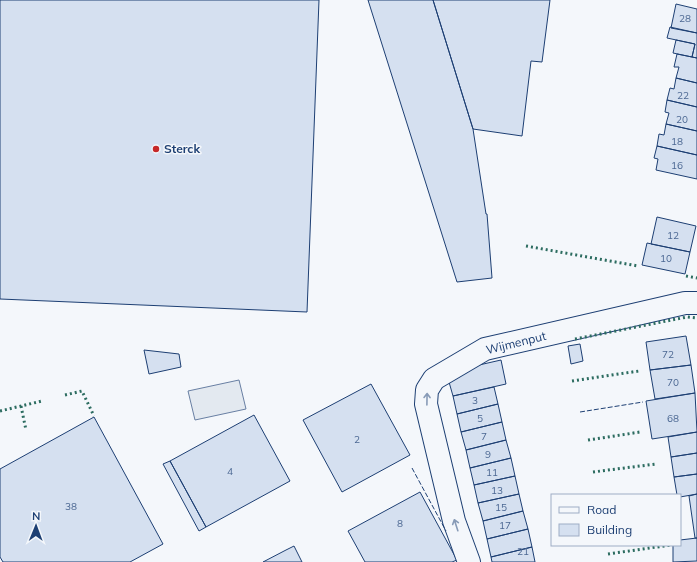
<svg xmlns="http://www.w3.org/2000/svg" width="697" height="562" viewBox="0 0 697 562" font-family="Mulish,sans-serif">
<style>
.green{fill:#e3e9f0;stroke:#687fa3}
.building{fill:#d5e0f0;stroke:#1d3f73}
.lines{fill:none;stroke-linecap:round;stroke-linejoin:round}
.street-casing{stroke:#1d3f73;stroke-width:24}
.street{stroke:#f4f7fb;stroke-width:22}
.hedge{stroke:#2c6c60;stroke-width:3;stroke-dasharray:2 3;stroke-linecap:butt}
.fence{stroke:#1d3f73;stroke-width:1;stroke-dasharray:5 2;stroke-linecap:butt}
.oneway{stroke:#889bb7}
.poi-dot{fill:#c62828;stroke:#f4f7fb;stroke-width:1.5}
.labels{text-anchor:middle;stroke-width:3;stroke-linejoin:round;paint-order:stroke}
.number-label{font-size:10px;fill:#4b6792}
.poi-label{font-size:12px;font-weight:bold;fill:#1d3f73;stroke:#f4f7fb;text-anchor:start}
.street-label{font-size:12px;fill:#1d3f73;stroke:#f4f7fb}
</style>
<rect width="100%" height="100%" fill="#f4f7fb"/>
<path class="green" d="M 239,380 L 246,409 L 195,420 L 188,391 Z"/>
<path class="building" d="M 0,0 L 319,0 L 307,312 L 0,299 Z
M 368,0 L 433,0 L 473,129 L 486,214 L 487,214 L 492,278 L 457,282 Z
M 433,0 L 550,0 L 542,62 L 531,61 L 522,136 L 473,129 Z
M 676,4 L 697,9 L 697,33 L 671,28 Z
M 670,27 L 697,33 L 697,58 L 692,57 L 695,44 L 667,38 Z
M 676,40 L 695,44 L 692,57 L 673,53 Z
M 677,54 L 697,58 L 697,83 L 676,78 L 679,67 L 674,67 Z
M 676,78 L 697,83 L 697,107 L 667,100 L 670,88 L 674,89 Z
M 667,100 L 697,107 L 697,131 L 666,124 L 669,113 L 665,112 Z
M 666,124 L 697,131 L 697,155 L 657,146 L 659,134 L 664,135 Z
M 657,146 L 697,155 L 697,179 L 656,170 L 658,159 L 654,158 Z
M 657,217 L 696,226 L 690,252 L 651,244 Z
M 647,243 L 690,252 L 685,274 L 642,265 Z
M 686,336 L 691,365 L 650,370 L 646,342 Z
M 580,344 L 583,361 L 571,364 L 568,346 Z
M 144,350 L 179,354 L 181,367 L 149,374 Z
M 501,360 L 506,384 L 453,396 L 449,382 L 479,365 Z
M 691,365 L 695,393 L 655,399 L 650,370 Z
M 371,384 L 410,455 L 342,492 L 303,420 Z
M 494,387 L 498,404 L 457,414 L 453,396 Z
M 695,393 L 697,432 L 652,439 L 646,401 Z
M 498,404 L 502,422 L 461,432 L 457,414 Z
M 254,415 L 290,481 L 206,527 L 170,461 Z
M 94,417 L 163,544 L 130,562 L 3,562 L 0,557 L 0,469 Z
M 502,422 L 506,440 L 466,450 L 461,432 Z
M 697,432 L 697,453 L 671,457 L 668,437 Z
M 506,440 L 511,458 L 470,468 L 466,450 Z
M 697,453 L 697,474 L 674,477 L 671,457 Z
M 511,458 L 515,476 L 474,485 L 470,468 Z
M 170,461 L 206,527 L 199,531 L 163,464 Z
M 697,474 L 697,494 L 680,497 L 680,495 L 677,495 L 674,477 Z
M 515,476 L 519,494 L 478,503 L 474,485 Z
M 420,492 L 457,560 L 452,562 L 365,562 L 348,531 Z
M 519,494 L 523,511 L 483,521 L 478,503 Z
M 697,494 L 697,538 L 695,538 L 689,496 Z
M 523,511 L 528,529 L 487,539 L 483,521 Z
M 528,529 L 532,547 L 491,557 L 487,539 Z
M 697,538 L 697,561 L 673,562 L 673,545 L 680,545 L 680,540 Z
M 294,546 L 302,562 L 263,562 L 286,550 Z
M 532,547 L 535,562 L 492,562 L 491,557 Z"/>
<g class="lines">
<g class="street-casing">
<path id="street" d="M 469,562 L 454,521 L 426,404 L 427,390 L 434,379 L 485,349 L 685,303 L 697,303"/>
</g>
<use href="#street" class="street"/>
<path class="hedge" d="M 526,246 L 638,266
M 686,276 L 697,278
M 575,339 L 687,317 L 697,318
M 572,381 L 639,371
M 65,395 L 82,391 L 94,416
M 21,406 L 26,430
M 0,411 L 42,401
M 588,440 L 640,432
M 593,472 L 656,464
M 608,554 L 671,545"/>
<path class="fence" d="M 580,412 L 643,402
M 412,468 L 446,531"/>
</g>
<defs><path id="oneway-shaft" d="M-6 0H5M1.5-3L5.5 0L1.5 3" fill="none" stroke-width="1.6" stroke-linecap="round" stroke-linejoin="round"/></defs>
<g class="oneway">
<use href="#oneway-shaft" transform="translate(427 399) rotate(-89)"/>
<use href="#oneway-shaft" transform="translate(456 525) rotate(-108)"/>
</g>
<circle class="poi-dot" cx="156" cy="149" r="4"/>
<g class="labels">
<g class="number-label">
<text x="685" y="22">28</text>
<text x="683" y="99">22</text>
<text x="682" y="123">20</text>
<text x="677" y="145">18</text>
<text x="677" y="169">16</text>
<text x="673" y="239">12</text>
<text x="666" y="262">10</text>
<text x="668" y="358">72</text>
<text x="673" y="386">70</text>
<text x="475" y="404">3</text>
<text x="480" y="422">5</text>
<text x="673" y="422">68</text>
<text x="484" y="440">7</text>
<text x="357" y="443">2</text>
<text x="488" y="458">9</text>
<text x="230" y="475">4</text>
<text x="492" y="476">11</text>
<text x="497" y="494">13</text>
<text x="71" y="510">38</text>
<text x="501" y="511">15</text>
<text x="400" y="527">8</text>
<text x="505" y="529">17</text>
<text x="523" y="555">21</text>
</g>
<g class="poi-label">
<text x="164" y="153">Sterck</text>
</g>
<g class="street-label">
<text transform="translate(516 343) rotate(-14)" y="4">Wijmenput</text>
</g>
</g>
<rect x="551" y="494" width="130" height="52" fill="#f4f7fb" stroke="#9eadc5"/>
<rect x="559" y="507" width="20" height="6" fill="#f4f7fb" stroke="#9eadc5"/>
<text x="587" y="514" font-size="12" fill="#1d3f73">Road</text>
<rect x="559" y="524" width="20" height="12" fill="#d5e0f0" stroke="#9eadc5"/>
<text x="587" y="534" font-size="12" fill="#1d3f73">Building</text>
<g transform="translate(36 526) rotate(1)" stroke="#f4f7fb" stroke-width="3" paint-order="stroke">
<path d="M0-3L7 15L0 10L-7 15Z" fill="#1d3f73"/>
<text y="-6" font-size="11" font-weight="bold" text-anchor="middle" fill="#1d3f73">N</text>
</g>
</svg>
